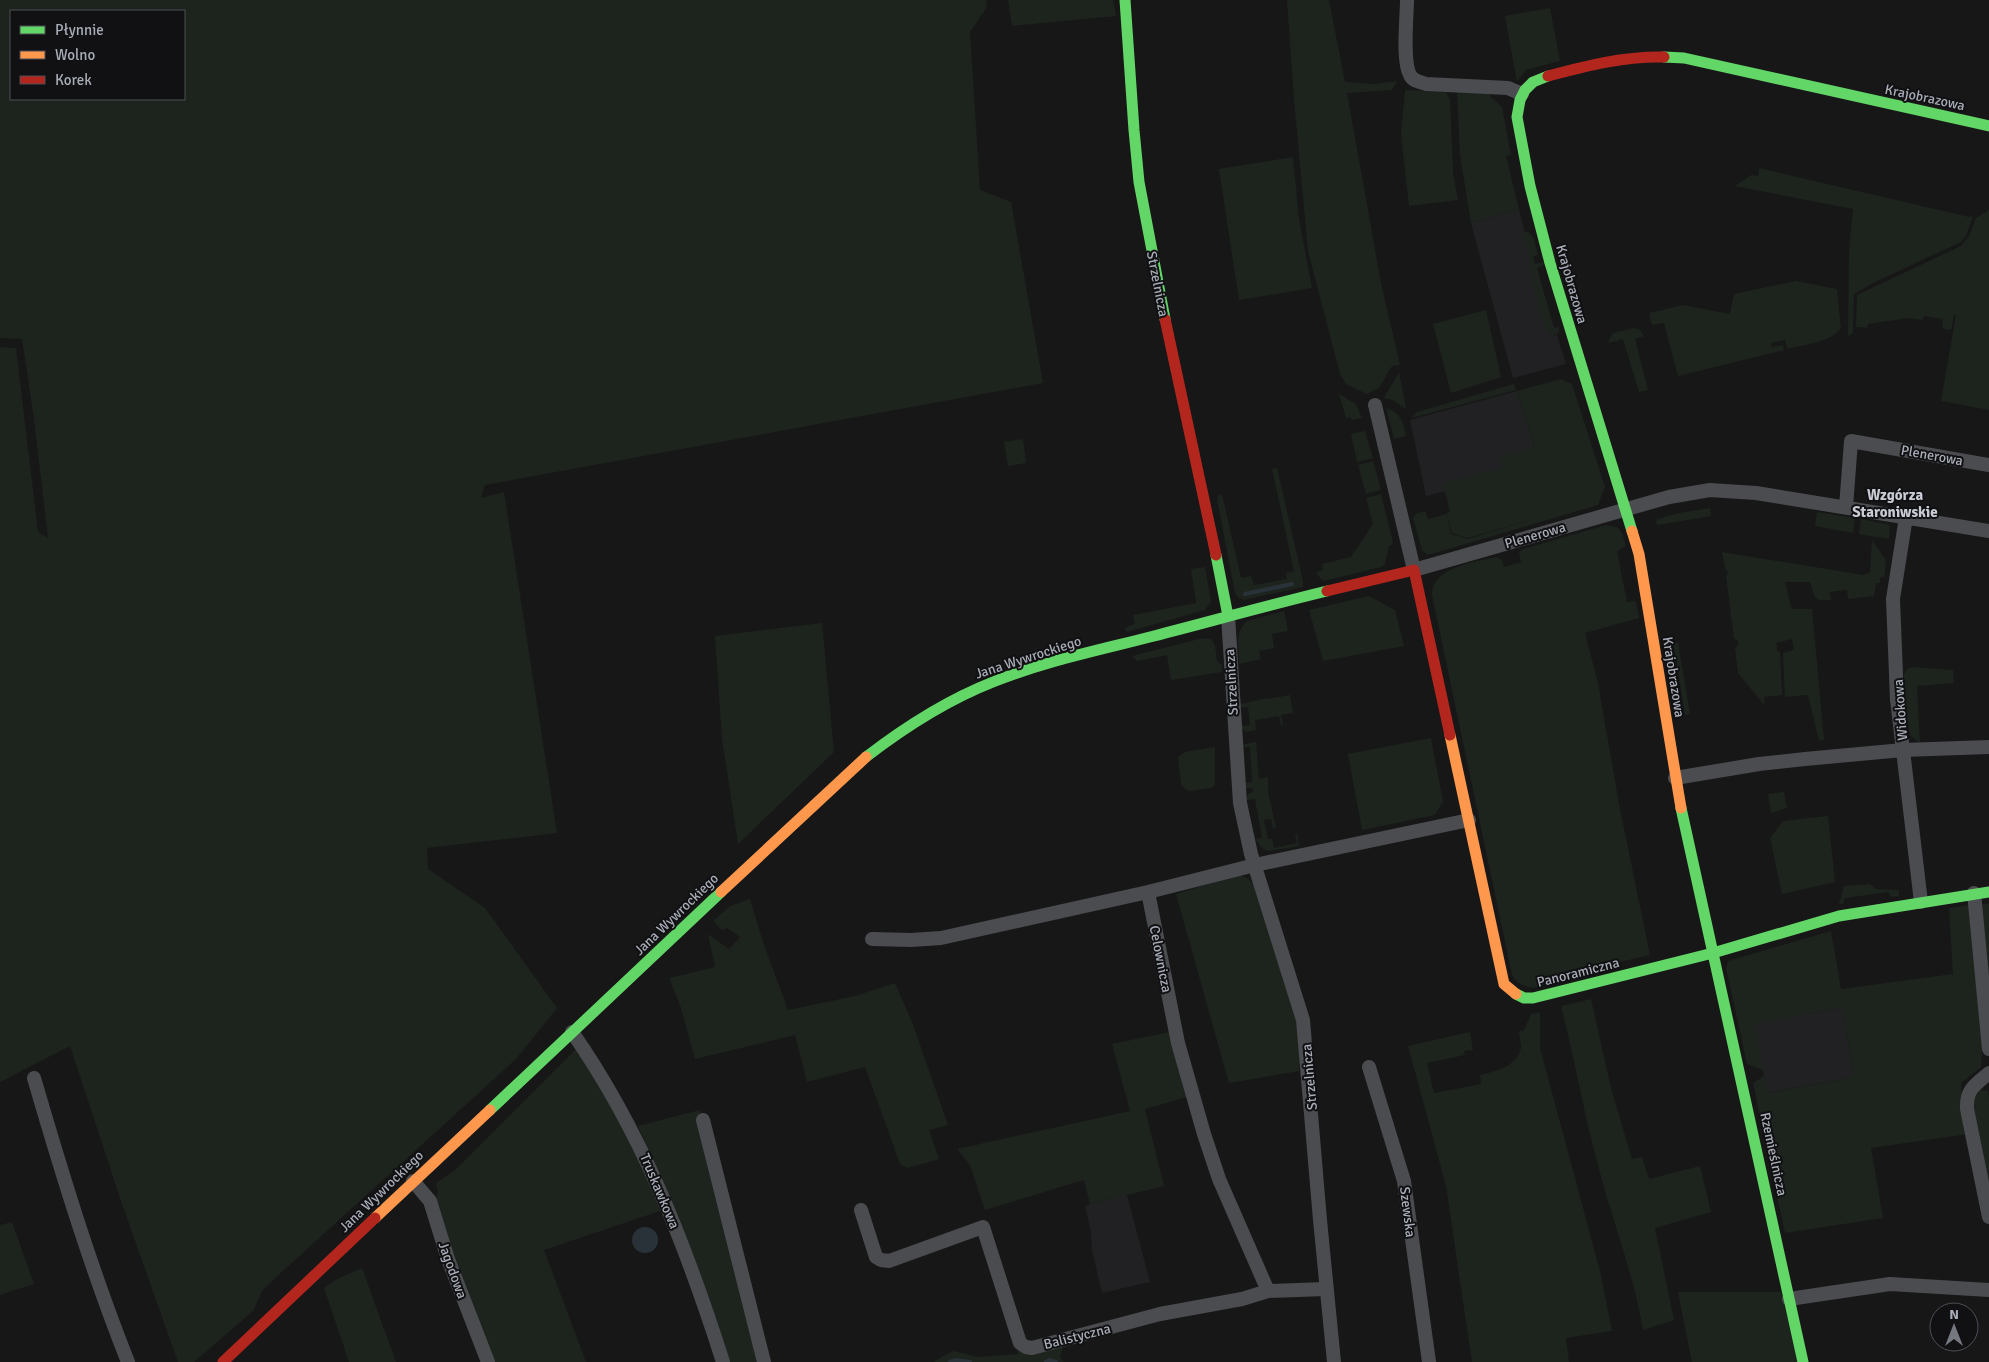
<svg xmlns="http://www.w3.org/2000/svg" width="1989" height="1362" viewBox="0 0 1989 1362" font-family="Signika,sans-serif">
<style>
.built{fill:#212123}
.green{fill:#1d241e;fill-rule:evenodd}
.water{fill:#2a3239}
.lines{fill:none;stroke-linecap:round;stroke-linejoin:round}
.stream{stroke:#2a3239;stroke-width:4}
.street{stroke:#4b4c50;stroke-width:14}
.fast{stroke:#63d668;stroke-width:11}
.slow{stroke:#ff974d;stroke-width:11}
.jam{stroke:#b3261e;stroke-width:11}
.labels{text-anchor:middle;stroke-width:4;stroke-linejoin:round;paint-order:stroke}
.street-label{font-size:14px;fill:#a8adb8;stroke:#111113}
.neighbourhood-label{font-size:15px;font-weight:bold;fill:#c9ccd4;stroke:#111113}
</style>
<rect width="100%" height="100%" fill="#171717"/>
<path class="built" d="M 1519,209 L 1552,336 L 1557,335 L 1566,364 L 1513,378 L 1471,223 Z
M 1517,391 L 1555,511 L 1468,538 L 1452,533 L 1447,513 L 1450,512 L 1445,491 L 1426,496 L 1410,420 Z
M 1842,1007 L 1854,1077 L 1767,1093 L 1754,1024 Z
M 1127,1195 L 1150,1282 L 1102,1293 L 1092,1251 L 1091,1232 L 1085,1207 L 1090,1204 Z"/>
<path class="green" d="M 0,0 L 986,0 L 987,7 L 970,32 L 980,190 L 1011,202 L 1043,383 L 485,485 L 481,498 L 504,492 L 557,833 L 427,848 L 428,869 L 485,908 L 557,1008 L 516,1059 L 273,1280 L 262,1291 L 253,1311 L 194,1362 L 178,1362 L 121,1201 L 70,1046 L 0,1082 L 0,347 L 16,348 L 38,532 L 48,538 L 34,419 L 22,339 L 0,338 ZM 11,11 L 184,11 L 184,99 L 11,99 Z
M 1008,0 L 1113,0 L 1116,16 L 1012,26 Z
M 1287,0 L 1329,0 L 1345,82 L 1374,84 L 1397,81 L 1392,90 L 1347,93 L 1381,283 L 1400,365 L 1392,366 L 1379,388 L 1367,394 L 1346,384 L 1340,374 L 1308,251 L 1294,99 Z
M 1550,8 L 1560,61 L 1526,70 L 1517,82 L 1505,16 Z
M 1405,90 L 1446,92 L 1450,100 L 1453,172 L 1458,200 L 1409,206 L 1401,135 Z
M 1457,92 L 1490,94 L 1490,96 L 1502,107 L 1511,155 L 1506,156 L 1519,209 L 1471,223 L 1460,155 Z
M 1293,157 L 1299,219 L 1312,288 L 1239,300 L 1219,169 Z
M 1759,168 L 1969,217 L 1973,216 L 1966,236 L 1961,242 L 1875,282 L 1854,294 L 1853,333 L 1848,336 L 1849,249 L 1853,209 L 1735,186 L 1751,175 L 1758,176 Z
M 1989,210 L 1989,410 L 1941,401 L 1956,315 L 1954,315 L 1951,330 L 1943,329 L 1942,319 L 1924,316 L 1923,320 L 1909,318 L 1868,324 L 1867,328 L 1856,327 L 1857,295 L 1961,246 L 1969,236 L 1976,218 Z
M 1522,232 L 1528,232 L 1534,238 L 1538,255 L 1533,257 L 1535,264 L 1543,262 L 1544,265 L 1537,268 L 1554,328 L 1559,327 L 1559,333 L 1552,336 L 1550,329 L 1546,330 L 1533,286 L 1535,281 Z
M 1796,281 L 1837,289 L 1841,328 C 1831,342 1803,345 1787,349 L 1785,340 L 1771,343 L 1772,347 L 1783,345 L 1784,350 L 1678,376 L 1664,323 L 1652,325 L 1649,313 L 1683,305 L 1730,314 L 1734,294 Z
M 1486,310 L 1501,377 L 1451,393 L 1433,324 Z
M 1634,328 L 1639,329 L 1644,336 L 1635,339 L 1648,390 L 1639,392 L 1623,339 L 1609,343 L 1609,340 L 1613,333 Z
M 1399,372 L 1406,408 L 1404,408 L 1393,400 L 1384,398 Z
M 1561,379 L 1572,384 L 1605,487 L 1598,505 L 1428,555 L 1422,550 L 1413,518 L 1416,514 L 1425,511 L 1428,519 L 1447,514 L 1451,534 L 1468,539 L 1542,516 L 1468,538 L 1452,533 L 1447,513 L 1450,512 L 1443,483 L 1503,468 L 1501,456 L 1535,447 L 1517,391 Z
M 1514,384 L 1516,390 L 1411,418 L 1417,412 Z
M 1339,394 L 1356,404 L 1362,418 L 1352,420 L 1351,417 L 1346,418 Z
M 1386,408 C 1401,413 1403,422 1406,436 L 1394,439 Z
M 1365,431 L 1373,458 L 1357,462 L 1351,434 Z
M 1023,439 L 1026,463 L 1008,466 L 1004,442 Z
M 1373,461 L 1381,490 L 1366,494 L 1358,465 Z
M 1277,468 L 1303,581 L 1303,587 L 1244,600 L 1239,598 L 1235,593 L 1217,499 L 1218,496 L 1222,494 L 1241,578 L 1251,576 L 1254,585 L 1287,579 L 1286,573 L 1294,571 L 1272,469 Z
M 1381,494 L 1393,542 L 1392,545 L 1389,546 L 1385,564 L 1381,567 L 1324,581 L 1318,576 L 1317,572 L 1323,570 L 1322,564 L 1351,557 L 1373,524 L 1366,498 Z
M 1710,508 L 1711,516 L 1658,525 L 1656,523 L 1657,519 L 1679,513 Z
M 1817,512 L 1855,518 L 1853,533 L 1815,526 Z
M 1861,519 L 1890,525 L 1889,539 L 1859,534 Z
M 1606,525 L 1617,527 L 1622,533 L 1626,546 L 1617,551 L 1627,602 L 1636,601 L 1639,618 L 1585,633 L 1598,683 L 1619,804 L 1650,955 L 1586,970 L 1587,974 L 1533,988 C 1523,987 1517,983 1512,975 L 1432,595 C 1432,567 1475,562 1496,557 L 1502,560 L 1504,567 L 1521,562 L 1519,552 L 1523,549 Z
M 1872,540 L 1886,560 L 1884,578 L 1880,577 L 1880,583 L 1876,583 L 1874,596 L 1848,599 L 1847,590 L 1830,592 L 1831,600 C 1812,602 1815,597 1810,582 L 1785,582 L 1792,609 L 1812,609 L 1824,740 L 1819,741 L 1808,695 L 1785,697 L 1783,653 L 1794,650 L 1792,639 L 1776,643 L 1778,652 L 1780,652 L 1782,695 L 1764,697 L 1765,706 L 1738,673 L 1735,649 L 1739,642 L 1734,638 L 1726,576 L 1728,572 L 1725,569 L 1722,552 L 1864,575 L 1870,572 Z
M 1205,567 L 1211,601 L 1205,610 L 1127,632 L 1124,628 L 1135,624 L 1133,615 L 1196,603 L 1191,569 Z
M 1369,596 L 1395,610 L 1404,646 L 1323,661 L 1309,610 Z
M 1284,611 L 1288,631 L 1272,634 L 1274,648 L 1259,651 L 1261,659 L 1239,664 C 1239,648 1234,632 1247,621 Z
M 822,623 L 834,752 L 738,844 L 722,739 L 715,636 Z
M 1203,638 L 1211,639 L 1215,645 L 1217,661 L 1222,665 L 1222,672 L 1171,680 L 1167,655 L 1137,661 L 1132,656 Z
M 1673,641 L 1678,643 L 1690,714 L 1685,715 Z
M 1913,667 L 1953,670 L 1954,683 L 1917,686 L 1920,743 L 1910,735 L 1906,714 L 1904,674 L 1907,669 Z
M 1290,695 L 1293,713 L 1281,715 L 1283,725 L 1281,725 L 1279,716 L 1255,720 L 1256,730 L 1246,732 L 1240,726 L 1250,725 L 1248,707 L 1239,707 L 1241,704 L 1267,698 L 1267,699 Z
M 1431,738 L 1443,802 L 1435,815 L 1362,830 L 1348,754 Z
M 1256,742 L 1259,779 L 1268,777 L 1268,791 L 1276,828 L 1273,828 L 1271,819 L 1264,820 L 1268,839 L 1272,839 L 1274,848 L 1297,843 L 1295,834 L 1297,834 L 1299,846 L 1268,851 L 1263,849 L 1255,839 L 1262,838 L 1255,799 L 1246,800 L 1248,794 L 1253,792 L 1253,788 L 1246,788 L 1244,783 L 1252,782 L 1250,747 L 1242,747 L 1245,744 Z
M 1215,747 L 1215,785 L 1211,788 L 1190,791 L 1186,790 L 1181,784 L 1178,757 L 1185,752 Z
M 1784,792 L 1787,808 L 1771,813 L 1768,794 Z
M 1828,816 L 1835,882 L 1782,894 L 1770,838 L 1783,821 Z
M 1238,875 L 1247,878 L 1254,884 L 1296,1019 L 1300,1053 L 1299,1071 L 1229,1083 L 1176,894 Z
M 1870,884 L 1876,889 L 1899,890 L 1899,896 L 1891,897 L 1888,892 L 1845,898 L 1843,904 L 1839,904 L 1844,886 Z
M 750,899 L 764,945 L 788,1010 L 855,996 L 895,983 L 912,1022 L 948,1125 L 929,1130 L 939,1159 L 908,1168 L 900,1164 L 865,1067 L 807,1082 L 795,1035 L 695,1059 L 681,1008 L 669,978 L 715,967 L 708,934 L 729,949 L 740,937 L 727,928 L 722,930 L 713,921 L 730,906 Z
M 1983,904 L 1989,904 L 1989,989 L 1981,912 Z
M 1971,905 L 1983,1036 L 1981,1067 L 1961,1083 L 1963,1113 L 1968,1134 L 1871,1148 L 1883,1218 L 1785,1233 L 1753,1083 L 1764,1076 L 1768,1093 L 1854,1077 L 1842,1007 L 1755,1024 L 1763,1070 L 1747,1064 L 1726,968 L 1728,961 L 1831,931 L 1841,989 L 1953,974 L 1949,908 Z
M 1591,999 L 1611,1088 L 1632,1159 L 1642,1157 L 1649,1179 L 1700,1166 L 1711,1212 L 1655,1228 L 1674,1320 L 1643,1330 C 1634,1275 1613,1223 1599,1169 C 1584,1115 1575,1060 1561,1006 Z
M 1540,1012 L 1540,1048 L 1600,1271 L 1612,1331 L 1566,1338 L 1569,1362 L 1472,1362 L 1446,1186 L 1408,1046 L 1470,1032 L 1473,1050 L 1464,1051 L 1465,1055 L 1427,1063 L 1434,1093 L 1481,1084 L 1480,1075 C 1495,1071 1518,1067 1521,1047 C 1521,1043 1519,1036 1519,1031 L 1524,1030 L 1531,1014 Z
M 1170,1032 L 1187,1097 L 1145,1109 L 1164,1186 L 1090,1204 L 1084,1180 L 985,1210 L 970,1165 L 957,1149 L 1130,1111 L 1112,1044 Z
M 577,1048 L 616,1110 L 666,1209 L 544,1250 L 586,1362 L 492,1362 L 434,1202 L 438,1193 L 436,1183 L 454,1171 Z
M 1978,1090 L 1988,1091 L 1989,1098 L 1989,1191 L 1971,1109 Z
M 700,1110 L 703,1141 L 761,1362 L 728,1362 L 674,1209 L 638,1126 Z
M 12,1222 L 34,1284 L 0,1295 L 0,1225 Z
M 362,1268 L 396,1362 L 349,1362 L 324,1288 L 337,1279 Z
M 1678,1292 L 1781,1292 L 1798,1362 L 1692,1362 Z
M 1063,1346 L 1060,1357 L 1064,1362 L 933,1362 L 953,1351 L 978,1357 L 1018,1354 L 1017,1349 Z"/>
<path class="water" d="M632 1240a13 13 0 1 1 26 0a13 13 0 1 1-26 0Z"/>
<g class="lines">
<path class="stream" d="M 1245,594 L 1292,584
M 950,1362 L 955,1360 L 970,1362
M 1046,1362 L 1049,1360 L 1056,1362"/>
<path class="street" d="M 1407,0 C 1407,18 1402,60 1410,75 C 1413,81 1419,82 1426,84 L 1508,88 L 1522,94
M 1375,405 L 1414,570 L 1669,497 L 1710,490 L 1756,493 L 1989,531
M 1846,507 L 1851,441 L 1989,465
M 1906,517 L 1893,599 L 1897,700 L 1921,902
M 1228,616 L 1240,803 L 1251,854 L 1303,1020 L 1320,1220 L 1334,1362
M 1675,778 L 1759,764 L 1805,759 L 1903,750 L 1989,747
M 1148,892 L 1255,865 L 1469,820
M 1974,893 L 1989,1049
M 872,939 L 911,940 L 941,938 L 1148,892 L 1178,1043 L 1204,1134 L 1219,1179 L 1268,1291
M 572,1032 C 642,1132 686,1246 723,1362
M 1369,1067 L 1404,1181 L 1429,1362
M 1989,1073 C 1975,1085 1966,1089 1967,1109 L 1989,1217
M 34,1078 C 62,1174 91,1269 128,1362
M 703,1120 L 764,1362
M 413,1181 L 430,1201 L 448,1259 L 488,1362
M 861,1210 L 876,1257 L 881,1260 L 889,1261 L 983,1227 L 1020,1343 L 1026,1347 L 1032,1348 L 1160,1314 L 1242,1299 L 1268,1291 L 1326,1289
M 1789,1299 L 1890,1284 L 1989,1290"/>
<path class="fast" d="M 1125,0 L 1134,130 L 1139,182 L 1165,319
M 1664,57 L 1684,58 L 1989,126
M 1548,76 L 1533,82 L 1525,90 L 1520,100 L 1517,117 L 1530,186 L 1550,263 L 1632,531
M 1216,555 L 1228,616
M 866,757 C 905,727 947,700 993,682 C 1045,661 1100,650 1154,636 C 1212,621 1269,605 1327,591
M 1681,808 L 1803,1362
M 1516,994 L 1524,998 L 1533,998 L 1713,953 L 1839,916 L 1989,892
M 490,1110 L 721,892"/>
<path class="slow" d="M 1632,531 L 1639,554 L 1681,808
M 1450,735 L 1504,984 L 1516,994
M 721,892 L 866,757
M 375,1218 L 490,1110"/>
<path class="jam" d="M 1548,76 C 1586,66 1624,56 1664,57
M 1165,319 L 1216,555
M 1327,591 L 1414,570 L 1450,735
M 223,1362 L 375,1218"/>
</g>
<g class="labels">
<g class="street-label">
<text transform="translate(1925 97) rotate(12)" y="5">Krajobrazowa</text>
<text transform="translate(1158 284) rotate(79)" y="5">Strzelnicza</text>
<text transform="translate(1572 284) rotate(74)" y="5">Krajobrazowa</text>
<text transform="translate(1932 455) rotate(10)" y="5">Plenerowa</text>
<text transform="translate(1535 535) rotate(-16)" y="5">Plenerowa</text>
<text transform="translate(1028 657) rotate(-18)" y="5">Jana Wywrockiego</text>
<text transform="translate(1674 677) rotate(81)" y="5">Krajobrazowa</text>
<text transform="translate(1231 682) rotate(-93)" y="5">Strzelnicza</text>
<text transform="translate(1900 710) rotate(-94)" y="5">Widokowa</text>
<text transform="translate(676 914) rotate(-44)" y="5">Jana Wywrockiego</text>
<text transform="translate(1161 959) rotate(79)" y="5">Celownicza</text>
<text transform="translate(1578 972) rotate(-14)" y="5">Panoramiczna</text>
<text transform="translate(1309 1077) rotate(-95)" y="5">Strzelnicza</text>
<text transform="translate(1774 1154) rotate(78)" y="5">Rzemieślnicza</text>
<text transform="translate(381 1191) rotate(-44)" y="5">Jana Wywrockiego</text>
<text transform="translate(660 1191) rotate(67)" y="5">Truskawkowa</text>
<text transform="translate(1408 1212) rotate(83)" y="5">Szewska</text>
<text transform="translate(453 1270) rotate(70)" y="5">Jagodowa</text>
<text transform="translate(1077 1336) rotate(-14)" y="5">Balistyczna</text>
</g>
<g class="neighbourhood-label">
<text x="1895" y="500">Wzgórza<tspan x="1895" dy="17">Staroniwskie</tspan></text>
</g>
</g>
<rect x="10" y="10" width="175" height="90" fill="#111113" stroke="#4d4f55"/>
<rect x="20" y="26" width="25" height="8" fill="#63d668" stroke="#4d4f55"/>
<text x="55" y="35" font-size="15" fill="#a8adb8">Płynnie</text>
<rect x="20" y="51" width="25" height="8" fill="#ff974d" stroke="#4d4f55"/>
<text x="55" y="60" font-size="15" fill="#a8adb8">Wolno</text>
<rect x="20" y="76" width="25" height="8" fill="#b3261e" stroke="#4d4f55"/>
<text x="55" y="85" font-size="15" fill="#a8adb8">Korek</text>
<g transform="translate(1954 1327)"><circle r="24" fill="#111113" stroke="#4d4f55"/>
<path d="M0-4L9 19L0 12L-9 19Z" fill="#757880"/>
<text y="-8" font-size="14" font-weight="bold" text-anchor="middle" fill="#a8adb8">N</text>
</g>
</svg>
